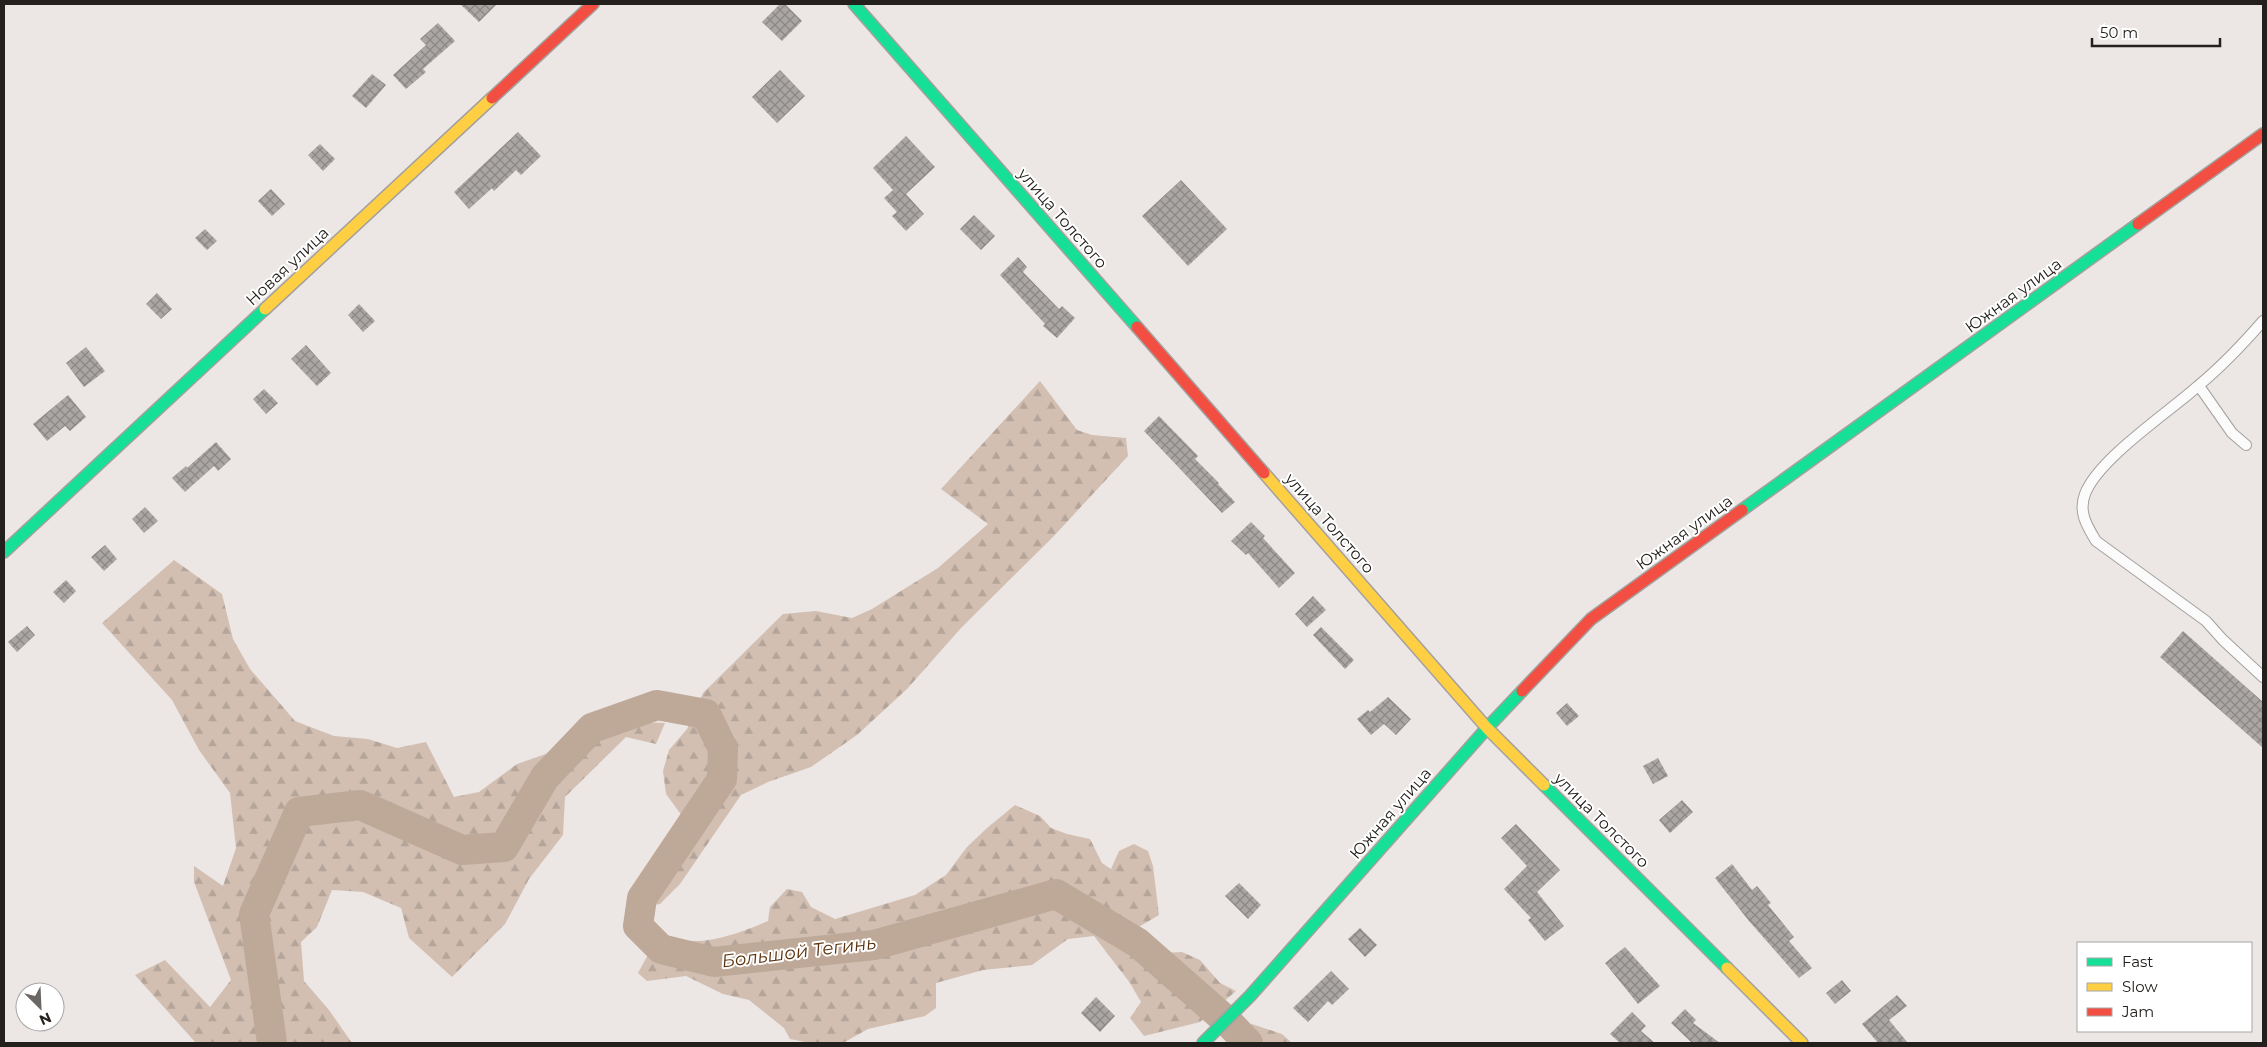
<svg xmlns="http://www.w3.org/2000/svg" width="2267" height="1047" viewBox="0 0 2267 1047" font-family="Montserrat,sans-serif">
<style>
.forest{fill:url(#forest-firs)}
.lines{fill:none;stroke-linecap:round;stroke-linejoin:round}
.river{stroke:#bea898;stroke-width:30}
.building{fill:url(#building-cross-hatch)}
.lane-casing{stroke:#a3a09d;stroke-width:12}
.fast-casing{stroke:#a3a09d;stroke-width:14}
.slow-casing{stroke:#a3a09d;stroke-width:14}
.jam-casing{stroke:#a3a09d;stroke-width:14}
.lane{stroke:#fcfbfb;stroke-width:10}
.fast{stroke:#16e098;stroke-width:11}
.slow{stroke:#ffcf43;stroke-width:11}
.jam{stroke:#f24e42;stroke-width:11}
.labels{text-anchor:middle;stroke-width:4;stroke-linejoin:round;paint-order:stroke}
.street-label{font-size:16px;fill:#23201d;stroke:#fff}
.water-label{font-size:18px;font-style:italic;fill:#5a310a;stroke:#fff}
</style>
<defs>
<pattern id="forest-firs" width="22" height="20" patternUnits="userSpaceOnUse" patternTransform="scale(1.25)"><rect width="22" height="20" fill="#d2bfb2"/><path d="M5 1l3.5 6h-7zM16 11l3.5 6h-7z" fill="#b4a499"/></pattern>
<pattern id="building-cross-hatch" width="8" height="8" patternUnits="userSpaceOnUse" patternTransform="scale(1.25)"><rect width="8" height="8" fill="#aaa6a4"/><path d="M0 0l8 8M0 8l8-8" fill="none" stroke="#8a8785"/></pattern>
</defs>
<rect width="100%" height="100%" fill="#ece7e4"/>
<path class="forest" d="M 1040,381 L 1077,430 L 1092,435 L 1126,438 L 1128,456 L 1053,537 L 961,628 L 907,689 L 857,735 L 811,767 L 768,782 L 741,795 L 680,884 L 660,904 L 648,906 L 637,892 L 682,816 L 666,794 L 663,771 L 669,750 L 687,729 L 703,693 L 783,614 L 816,611 L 852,618 L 872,609 L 938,568 L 988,524 L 941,489 Z
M 174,560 L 222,594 L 233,639 L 250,669 L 295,721 L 334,736 L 368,739 L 397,748 L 426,742 L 454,797 L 479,792 L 517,764 L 638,722 L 665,723 L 656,744 L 626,737 L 565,797 L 563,835 L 529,879 L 505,924 L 452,977 L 409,938 L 401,908 L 363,892 L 332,890 L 317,927 L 301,942 L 304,981 L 329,1010 L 352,1043 L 196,1043 L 135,975 L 165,960 L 210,1007 L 231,980 L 194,882 L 194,866 L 223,886 L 236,848 L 230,793 L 199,750 L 172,700 L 102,623 Z
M 1015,805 L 1040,816 L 1051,828 L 1067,834 L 1090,839 L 1102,863 L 1111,869 L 1119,851 L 1134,844 L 1148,851 L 1153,866 L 1159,915 L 1137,928 L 1163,953 L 1182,952 L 1200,960 L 1220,983 L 1236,991 L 1200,1022 L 1144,1036 L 1130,1018 L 1141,1002 L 1130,983 L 1094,936 L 1068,939 L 1032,965 L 983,970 L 936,983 L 936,1008 L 925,1016 L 868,1029 L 843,1043 L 810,1043 L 790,1039 L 784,1028 L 749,1000 L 723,994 L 686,976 L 647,981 L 638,973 L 660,933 C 668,936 675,939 683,940 C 709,945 745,931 768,921 L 770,907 L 787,889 L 802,892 L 811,907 L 835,919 L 915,895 L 946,875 L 967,847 L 987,828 Z
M 1252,1024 L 1282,1034 L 1292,1043 L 1228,1043 Z"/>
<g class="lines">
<path class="river" d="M 272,1043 L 254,914 L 299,812 L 360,805 L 462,850 L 504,847 L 545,777 L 592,728 L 657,705 L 706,714 L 723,749 L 722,779 L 642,898 L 638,926 L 661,949 L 714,962 L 874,945 L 1056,894 L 1138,943 L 1228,1022 L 1248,1043"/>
</g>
<path class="building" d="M 460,4 L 497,4 L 479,22 Z
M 780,4 L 785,4 L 802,21 L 782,41 L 762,22 Z
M 438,23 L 455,41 L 423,69 L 426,72 L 406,89 L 393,75 L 426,45 L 420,39 Z
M 780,70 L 805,96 L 777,123 L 752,97 Z
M 372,74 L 386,85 L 366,108 L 352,96 Z
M 518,132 L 541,156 L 521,175 L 516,170 L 494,191 L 492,188 L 469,209 L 454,192 Z
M 906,136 L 935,167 L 906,194 L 924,214 L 906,231 L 892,216 L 897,212 L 884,198 L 893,190 L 873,168 Z
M 320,144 L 335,159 L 323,171 L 308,155 Z
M 1181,180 L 1227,229 L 1188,266 L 1142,216 Z
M 271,189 L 285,204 L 272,216 L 258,201 Z
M 974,215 L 995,236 L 981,250 L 960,229 Z
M 205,229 L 217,241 L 207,250 L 195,238 Z
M 1018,257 L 1027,267 L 1023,272 L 1059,309 L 1062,306 L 1075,318 L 1057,338 L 1043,326 L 1045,324 L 1000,275 Z
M 157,293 L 172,309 L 161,319 L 146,304 Z
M 359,304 L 375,321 L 363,332 L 348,315 Z
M 306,345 L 331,373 L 317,386 L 291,359 Z
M 86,347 L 105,371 L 84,387 L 66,363 Z
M 264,389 L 278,403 L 266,414 L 253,399 Z
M 68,395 L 86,417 L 70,431 L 65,426 L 47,441 L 33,424 Z
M 1159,416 L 1198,456 L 1195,459 L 1219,483 L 1218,484 L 1235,502 L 1222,513 L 1144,431 Z
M 216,442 L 231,459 L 218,471 L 214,466 L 185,492 L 172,478 L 186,466 L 187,468 Z
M 145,507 L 158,521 L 144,533 L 132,519 Z
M 1251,522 L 1265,536 L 1263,538 L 1295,573 L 1279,588 L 1248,553 L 1246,555 L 1231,541 Z
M 105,545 L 117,559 L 104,571 L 91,557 Z
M 66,580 L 76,591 L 64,603 L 53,592 Z
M 1313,596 L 1326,610 L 1307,627 L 1295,614 Z
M 27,626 L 35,635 L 17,652 L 8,642 Z
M 1321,627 L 1354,660 L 1345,669 L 1313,635 Z
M 2183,631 L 2263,702 L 2263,748 L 2160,657 Z
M 1388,697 L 1411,719 L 1396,735 L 1384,724 L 1371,735 L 1357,719 L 1368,710 L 1370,712 Z
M 1567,703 L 1579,716 L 1567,726 L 1556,713 Z
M 1658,758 L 1668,776 L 1653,784 L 1643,766 Z
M 1682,800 L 1693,812 L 1670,833 L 1659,820 Z
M 1516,824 L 1560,870 L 1537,892 L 1564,926 L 1545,941 L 1528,920 L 1531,918 L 1504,889 L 1527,866 L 1501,838 Z
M 1732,864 L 1752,890 L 1757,886 L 1771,903 L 1768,905 L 1794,937 L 1789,941 L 1812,968 L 1799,978 L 1749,921 L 1715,878 Z
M 1239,883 L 1261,905 L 1248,919 L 1225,896 Z
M 1360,928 L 1377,945 L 1365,957 L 1348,939 Z
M 1625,947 L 1660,986 L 1638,1004 L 1605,963 Z
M 1331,971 L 1349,989 L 1332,1005 L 1328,1001 L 1308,1022 L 1293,1008 Z
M 1842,980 L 1851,991 L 1835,1004 L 1826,993 Z
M 1897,995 L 1907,1006 L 1889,1020 L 1908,1043 L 1878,1043 L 1862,1024 Z
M 1096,997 L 1115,1016 L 1100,1032 L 1081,1013 Z
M 1685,1009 L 1696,1020 L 1693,1023 L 1720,1043 L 1692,1043 L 1671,1023 Z
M 1632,1012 L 1646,1026 L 1641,1031 L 1655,1043 L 1620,1043 L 1610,1034 Z"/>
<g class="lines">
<g class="lane-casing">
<path id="lane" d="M 2263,321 C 2243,344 2221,367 2198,386 C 2169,412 2098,459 2085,494 C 2078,512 2087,526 2096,541 L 2206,621 L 2223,640 L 2263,677
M 2199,386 L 2232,433 L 2246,445"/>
</g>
<g class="fast-casing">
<path id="fast" d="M 854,4 L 1137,327
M 1742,510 L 2138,224
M 4,552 L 265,309
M 1544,785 L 1727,968
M 1203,1043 L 1250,996 L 1487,728 L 1522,691"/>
</g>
<g class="slow-casing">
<path id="slow" d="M 265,309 L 492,98
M 1264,473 L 1487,728 L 1544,785
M 1727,968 L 1802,1043"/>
</g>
<g class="jam-casing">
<path id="jam" d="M 492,98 L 593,4
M 2138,224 L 2263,134
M 1137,327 L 1264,473
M 1522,691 L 1591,619 L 1742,510"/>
</g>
<use href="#lane" class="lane"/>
<use href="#fast" class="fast"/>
<use href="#slow" class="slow"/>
<use href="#jam" class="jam"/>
</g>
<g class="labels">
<g class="street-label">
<text transform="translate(1063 218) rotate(49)" y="6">улица Толстого</text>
<text transform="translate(287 266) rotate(-43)" y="6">Новая улица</text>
<text transform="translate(2013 295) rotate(-36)" y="6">Южная улица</text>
<text transform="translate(1330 523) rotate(49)" y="6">улица Толстого</text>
<text transform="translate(1684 532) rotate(-36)" y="6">Южная улица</text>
<text transform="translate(1390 813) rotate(-49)" y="6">Южная улица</text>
<text transform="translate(1602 820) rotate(45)" y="6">улица Толстого</text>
</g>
<g class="water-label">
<text transform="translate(799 952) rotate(-7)" y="6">Большой Тегинь</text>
</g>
</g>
<rect width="2267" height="1047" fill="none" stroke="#23201d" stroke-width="10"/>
<rect x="2077" y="942" width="175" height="90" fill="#ffffff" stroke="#a7a6a5"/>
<rect x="2087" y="958" width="25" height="8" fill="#16e098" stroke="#a7a6a5"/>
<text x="2122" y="967" font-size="15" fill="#23201d">Fast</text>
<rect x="2087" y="983" width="25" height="8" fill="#ffcf43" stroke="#a7a6a5"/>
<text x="2122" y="992" font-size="15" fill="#23201d">Slow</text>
<rect x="2087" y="1008" width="25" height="8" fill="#f24e42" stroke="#a7a6a5"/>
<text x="2122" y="1017" font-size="15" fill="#23201d">Jam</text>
<g transform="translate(40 1007) rotate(156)"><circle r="24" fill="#ffffff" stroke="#a7a6a5"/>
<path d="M0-4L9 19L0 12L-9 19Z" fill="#696663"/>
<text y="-8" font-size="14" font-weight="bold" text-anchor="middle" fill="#23201d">N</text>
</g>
<path d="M2092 38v8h128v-8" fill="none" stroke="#23201d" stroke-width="2.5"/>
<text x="2100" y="38" font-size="15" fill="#23201d" stroke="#ffffff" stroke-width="4" paint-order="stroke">50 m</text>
</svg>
